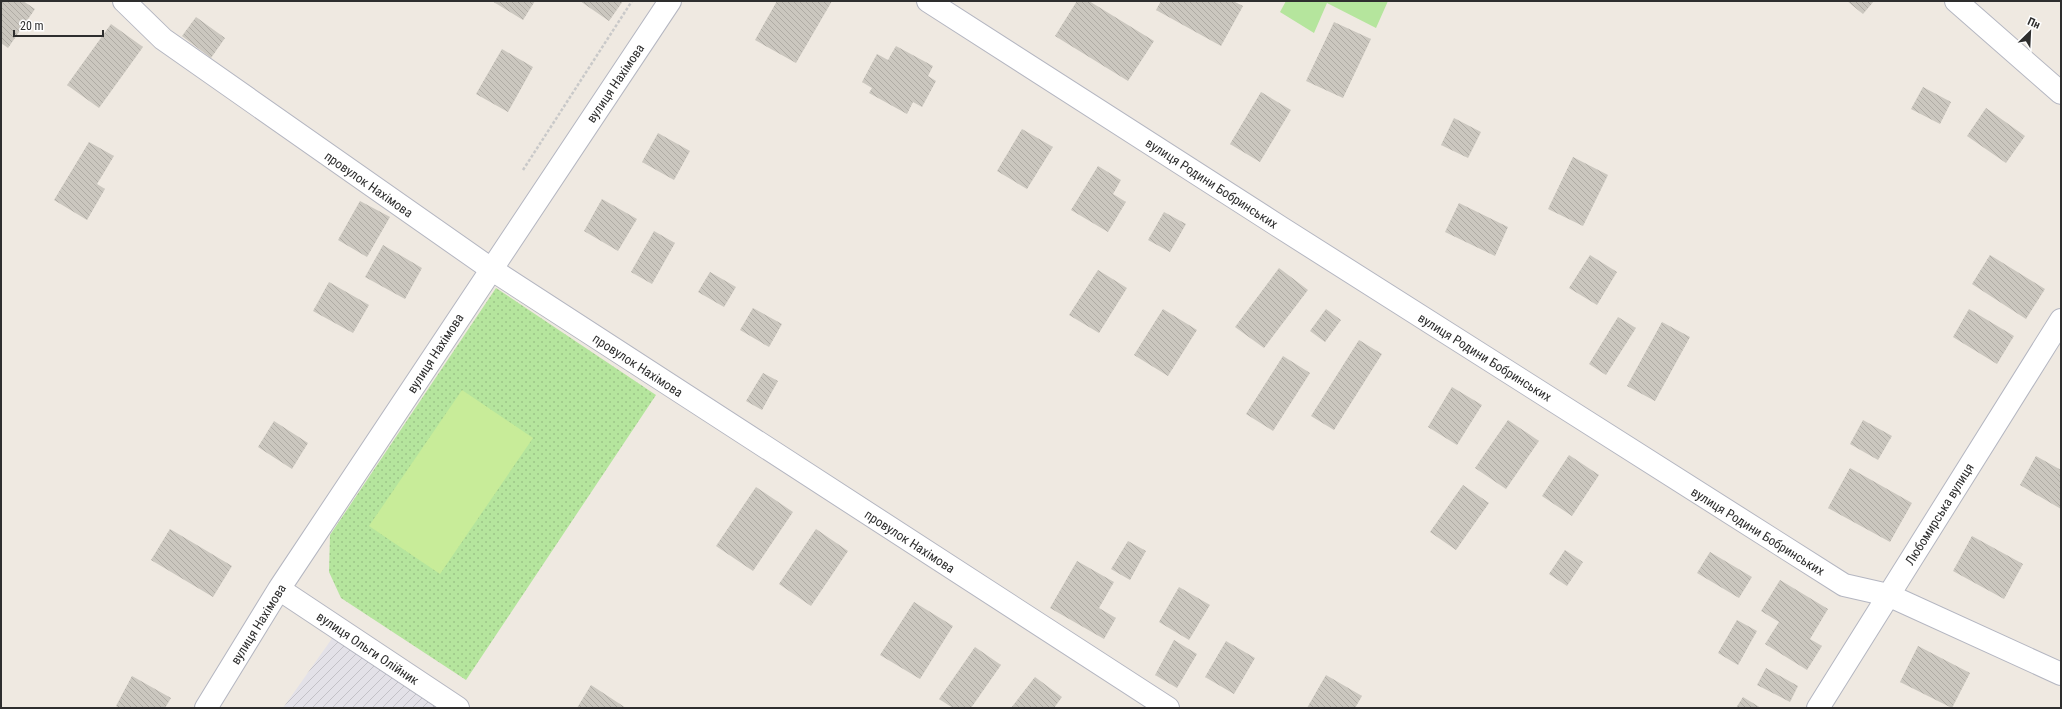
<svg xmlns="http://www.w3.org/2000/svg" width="2062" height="709" viewBox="0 0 2062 709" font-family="'Roboto Condensed',sans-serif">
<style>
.industrial{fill:url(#industrial-furrows)}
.grass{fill:url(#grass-dots)}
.garden{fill:#b5e59d}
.pitch{fill:#c8ec99}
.building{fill:url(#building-back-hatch)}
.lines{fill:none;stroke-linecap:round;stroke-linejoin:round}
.minor-casing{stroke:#b4b6c1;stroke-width:24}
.path{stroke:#c9c9c9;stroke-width:2.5;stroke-dasharray:3 2;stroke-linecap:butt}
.minor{stroke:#fff;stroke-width:22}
.labels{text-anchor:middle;stroke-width:3.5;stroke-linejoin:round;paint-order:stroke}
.street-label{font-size:13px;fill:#2e2e2e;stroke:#fff}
</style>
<defs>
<pattern id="industrial-furrows" width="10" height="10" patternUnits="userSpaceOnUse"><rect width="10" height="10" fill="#e3e1e8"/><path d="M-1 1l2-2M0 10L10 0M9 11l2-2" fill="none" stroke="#c3c1c7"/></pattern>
<pattern id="grass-dots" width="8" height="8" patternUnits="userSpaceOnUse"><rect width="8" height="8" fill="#b5e59d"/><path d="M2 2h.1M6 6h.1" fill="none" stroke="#9cc588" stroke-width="1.8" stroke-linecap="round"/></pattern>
<pattern id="building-back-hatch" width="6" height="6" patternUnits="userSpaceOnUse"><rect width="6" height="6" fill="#cbc7bf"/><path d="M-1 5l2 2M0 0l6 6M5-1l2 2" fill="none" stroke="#afaba4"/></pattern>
</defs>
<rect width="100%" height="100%" fill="#efe9e1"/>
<path class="industrial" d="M 333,637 L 438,708 L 283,708 Z"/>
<path class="grass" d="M 496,288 L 656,395 L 466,680 L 341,598 L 329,572 L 330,535 Z"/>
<path class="garden" d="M 1286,1 L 1388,1 L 1376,28 L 1327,3 L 1314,33 L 1280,12 Z"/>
<path class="pitch" d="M 462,390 L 533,438 L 440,574 L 369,526 Z"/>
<path class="building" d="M 1,1 L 23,1 L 35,9 L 8,48 L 1,43 Z
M 492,1 L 535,1 L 523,20 Z
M 580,1 L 623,1 L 609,21 Z
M 777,1 L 832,1 L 796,63 L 755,40 Z
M 1077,1 L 1089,1 L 1154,41 L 1128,81 L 1055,36 Z
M 1161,1 L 1233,1 L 1243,6 L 1221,46 L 1156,10 Z
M 1847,1 L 1874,1 L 1863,14 Z
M 196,17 L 225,38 L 211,58 L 182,36 Z
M 1334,22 L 1371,39 L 1343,98 L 1306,81 Z
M 111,24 L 143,47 L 99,108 L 67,85 Z
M 896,46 L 933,66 L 928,76 L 936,81 L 922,107 L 913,102 L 907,114 L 869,93 L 872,88 L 862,82 L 877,54 L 888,60 Z
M 502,49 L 533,67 L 508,112 L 476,94 Z
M 1923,87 L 1951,102 L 1940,124 L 1911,109 Z
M 1261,92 L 1291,110 L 1260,162 L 1230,144 Z
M 1986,108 L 2025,136 L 2006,163 L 1967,136 Z
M 1454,118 L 1481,132 L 1468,158 L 1441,145 Z
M 1022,129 L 1053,147 L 1027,189 L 997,171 Z
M 658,133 L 690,151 L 674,180 L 642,162 Z
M 89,142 L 114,156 L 97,184 L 105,189 L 87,220 L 54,200 Z
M 1573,157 L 1608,175 L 1583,226 L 1548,209 Z
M 1098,166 L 1121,180 L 1113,194 L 1126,202 L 1108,232 L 1071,210 Z
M 602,199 L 637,219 L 618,251 L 584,231 Z
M 360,201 L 390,217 L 367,257 L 338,240 Z
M 1459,203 L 1508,227 L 1495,256 L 1445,232 Z
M 1164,212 L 1186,224 L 1170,252 L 1148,240 Z
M 654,231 L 675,243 L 652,284 L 631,272 Z
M 383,245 L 422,268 L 405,299 L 365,277 Z
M 1590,255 L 1617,272 L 1597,305 L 1569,288 Z
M 1990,255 L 2045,289 L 2026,319 L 1972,284 Z
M 1279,268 L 1308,290 L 1264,348 L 1235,327 Z
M 1098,270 L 1127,288 L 1099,333 L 1069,315 Z
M 710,272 L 736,287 L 724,307 L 698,292 Z
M 329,282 L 369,305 L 353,333 L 313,311 Z
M 753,308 L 782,324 L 769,347 L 740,330 Z
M 1163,309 L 1197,330 L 1168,376 L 1134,355 Z
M 1326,309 L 1341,320 L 1325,342 L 1310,331 Z
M 1969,309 L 2014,336 L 1997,364 L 1953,337 Z
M 1618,317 L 1636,328 L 1606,375 L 1589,364 Z
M 1662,322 L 1690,337 L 1655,401 L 1627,386 Z
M 1359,340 L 1382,354 L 1334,430 L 1311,416 Z
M 1283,356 L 1310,373 L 1273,431 L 1246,414 Z
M 763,373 L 778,381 L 762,410 L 746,401 Z
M 1452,387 L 1482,405 L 1457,445 L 1428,427 Z
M 1508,420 L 1539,441 L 1506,489 L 1475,468 Z
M 1863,420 L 1892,436 L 1878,460 L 1850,444 Z
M 274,421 L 308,443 L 292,469 L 258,447 Z
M 1569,455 L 1599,475 L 1572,516 L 1542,496 Z
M 2036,456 L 2061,470 L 2061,509 L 2020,485 Z
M 1850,468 L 1912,503 L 1890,542 L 1828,508 Z
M 1463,485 L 1489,503 L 1456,550 L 1430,532 Z
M 756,487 L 793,512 L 753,571 L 716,546 Z
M 170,529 L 232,566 L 213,597 L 151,560 Z
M 816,529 L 848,551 L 811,606 L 779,584 Z
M 1972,536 L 2023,564 L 2004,599 L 1953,571 Z
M 1128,541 L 1146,551 L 1130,580 L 1111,569 Z
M 1565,550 L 1583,562 L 1567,586 L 1549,574 Z
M 1710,552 L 1752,577 L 1739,598 L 1697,573 Z
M 1077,561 L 1114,582 L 1099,608 L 1116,618 L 1104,639 L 1050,608 Z
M 1780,580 L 1828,609 L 1810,639 L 1822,646 L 1807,670 L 1765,644 L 1779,622 L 1761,611 Z
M 1179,587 L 1210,605 L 1189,640 L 1159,622 Z
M 914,602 L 953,626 L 920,679 L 880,655 Z
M 1737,620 L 1757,631 L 1738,665 L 1718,653 Z
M 1174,640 L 1197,654 L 1177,688 L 1155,675 Z
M 1226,641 L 1255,658 L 1234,694 L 1205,677 Z
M 1918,646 L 1970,673 L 1952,708 L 1900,682 Z
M 975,647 L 1001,665 L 971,708 L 953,708 L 939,699 Z
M 1766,668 L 1798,686 L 1790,702 L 1757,685 Z
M 1326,675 L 1362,696 L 1355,708 L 1307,708 Z
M 132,676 L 171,698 L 165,708 L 120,708 L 116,706 Z
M 1035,677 L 1062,697 L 1054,708 L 1011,708 Z
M 591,685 L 626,708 L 577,708 Z
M 1743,697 L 1761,708 L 1736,708 Z"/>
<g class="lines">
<g class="minor-casing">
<path id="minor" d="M 124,1 L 163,39 L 491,269 L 1168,708
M 928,1 L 1280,227 L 1844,585 L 1888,595 L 2061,674
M 1956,1 L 2061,93
M 279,589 L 458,708
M 206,708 L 279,589 L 670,1
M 1818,708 L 2061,320"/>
</g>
<path class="path" d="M 523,170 L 632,1"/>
<use href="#minor" class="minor"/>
</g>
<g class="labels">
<g class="street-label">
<text transform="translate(615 83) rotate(-56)" y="5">вулиця Нахімова</text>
<text transform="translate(1212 183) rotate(33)" y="5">вулиця Родини Бобринських</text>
<text transform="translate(369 184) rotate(35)" y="5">провулок Нахімова</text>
<text transform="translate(435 353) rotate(-57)" y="5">вулиця Нахімова</text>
<text transform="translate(1485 357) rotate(32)" y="5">вулиця Родини Бобринських</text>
<text transform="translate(638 365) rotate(33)" y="5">провулок Нахімова</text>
<text transform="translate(1939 514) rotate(-58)" y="5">Любомирська вулиця</text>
<text transform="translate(1758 531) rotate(32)" y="5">вулиця Родини Бобринських</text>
<text transform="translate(910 541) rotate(33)" y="5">провулок Нахімова</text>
<text transform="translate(258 624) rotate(-58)" y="5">вулиця Нахімова</text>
<text transform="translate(368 648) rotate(34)" y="5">вулиця Ольги Олійник</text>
</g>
</g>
<rect width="2062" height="709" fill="none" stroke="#2e2e2e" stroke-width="4"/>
<g transform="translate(2030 32) rotate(24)" stroke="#ffffff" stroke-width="3" paint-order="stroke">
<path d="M0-3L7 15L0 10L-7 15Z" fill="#2e2e2e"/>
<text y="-6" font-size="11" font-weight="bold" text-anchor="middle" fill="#2e2e2e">Пн</text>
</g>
<path d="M14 30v6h89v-6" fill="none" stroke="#2e2e2e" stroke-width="2"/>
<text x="20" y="30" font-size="12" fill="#2e2e2e" stroke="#ffffff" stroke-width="3" paint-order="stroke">20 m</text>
</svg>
